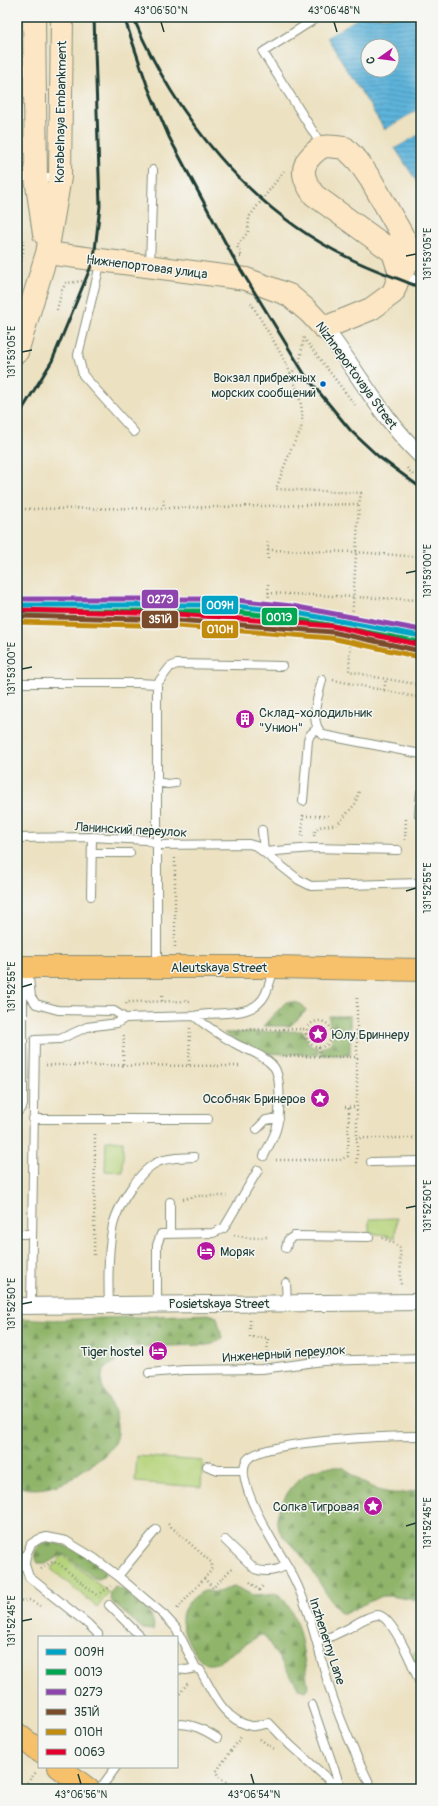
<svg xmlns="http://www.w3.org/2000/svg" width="438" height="1806" viewBox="0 0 438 1806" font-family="Pangolin,sans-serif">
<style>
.forest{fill:url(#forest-firs);stroke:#58794f}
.park{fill:#b5d37a;stroke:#6a8857}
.water{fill:url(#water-rules);stroke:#3e7887;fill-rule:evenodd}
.pier{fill:#ece1c1}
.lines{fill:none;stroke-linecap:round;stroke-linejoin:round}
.lane-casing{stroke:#868f7a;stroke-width:10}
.street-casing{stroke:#868f7a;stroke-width:18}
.secondary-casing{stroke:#868f7a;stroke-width:24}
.primary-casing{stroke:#868f7a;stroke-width:24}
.path{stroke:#868f7a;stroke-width:2.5;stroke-dasharray:1 3;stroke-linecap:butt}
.lane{stroke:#fff;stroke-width:8}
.street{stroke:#fff;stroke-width:16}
.secondary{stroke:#fce6c4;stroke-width:22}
.primary{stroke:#f7c06b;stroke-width:22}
.rail{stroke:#1f3d34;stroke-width:3}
.rail-1-casing{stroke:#f6f6f2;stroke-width:8}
.rail-2-casing{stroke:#f6f6f2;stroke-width:8}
.rail-3-casing{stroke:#f6f6f2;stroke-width:8}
.rail-4-casing{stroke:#f6f6f2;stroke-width:8}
.rail-5-casing{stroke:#f6f6f2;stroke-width:8}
.rail-6-casing{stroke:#f6f6f2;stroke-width:8}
.rail-1{stroke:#02a4c6;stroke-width:5}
.rail-2{stroke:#00a651;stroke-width:5}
.rail-3{stroke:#8e44ad;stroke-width:5}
.rail-4{stroke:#7a4b2a;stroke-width:5}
.rail-5{stroke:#c18c0d;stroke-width:5}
.rail-6{stroke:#e4002b;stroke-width:5}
.ticks{fill:none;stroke:#1f3d34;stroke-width:1.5}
.bus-dot{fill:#0065bd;stroke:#f6f6f2;stroke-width:1.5}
.labels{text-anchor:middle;stroke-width:3;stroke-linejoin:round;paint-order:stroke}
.bus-label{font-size:12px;fill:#1f3d34;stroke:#f6f6f2;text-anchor:end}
.street-label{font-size:13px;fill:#1f3d34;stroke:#f6f6f2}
.poi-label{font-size:13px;fill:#1f3d34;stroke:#f6f6f2;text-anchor:start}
.line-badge{stroke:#f6f6f2;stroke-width:1.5}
.badge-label{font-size:11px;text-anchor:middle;font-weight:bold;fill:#fff}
.neatline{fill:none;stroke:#1f3d34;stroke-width:1.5}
.ticks-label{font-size:10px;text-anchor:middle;fill:#1f3d34}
</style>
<defs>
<pattern id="forest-firs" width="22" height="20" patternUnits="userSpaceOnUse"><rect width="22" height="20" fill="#90b56a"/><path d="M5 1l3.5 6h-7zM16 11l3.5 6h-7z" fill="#759458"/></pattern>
<pattern id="water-rules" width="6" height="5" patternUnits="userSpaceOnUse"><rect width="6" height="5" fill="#5db3da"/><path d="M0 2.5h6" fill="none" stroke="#4c93b2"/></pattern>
</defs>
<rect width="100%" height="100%" fill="#f6f6f2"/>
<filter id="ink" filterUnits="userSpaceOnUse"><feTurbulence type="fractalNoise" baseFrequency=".025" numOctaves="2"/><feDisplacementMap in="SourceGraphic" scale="8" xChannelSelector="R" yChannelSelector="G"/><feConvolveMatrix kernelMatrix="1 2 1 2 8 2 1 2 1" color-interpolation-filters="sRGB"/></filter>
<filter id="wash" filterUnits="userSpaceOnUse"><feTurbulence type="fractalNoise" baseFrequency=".012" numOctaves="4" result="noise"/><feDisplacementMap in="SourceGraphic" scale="16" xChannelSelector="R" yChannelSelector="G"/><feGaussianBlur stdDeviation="0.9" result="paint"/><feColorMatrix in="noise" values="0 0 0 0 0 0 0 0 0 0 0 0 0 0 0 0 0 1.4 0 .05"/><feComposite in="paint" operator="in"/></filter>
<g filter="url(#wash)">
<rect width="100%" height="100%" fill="#ece1c1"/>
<path class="forest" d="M 286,1002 C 294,1002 304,1002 306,1011 L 290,1026 L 263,1026 Z
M 329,1016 L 350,1016 L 350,1055 L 321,1055 L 321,1048 C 342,1041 328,1030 329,1016 Z
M 303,1031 L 309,1044 L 318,1048 L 318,1055 L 261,1053 L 236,1041 L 224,1033 Z
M 209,1314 L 217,1317 L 222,1338 L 213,1344 L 207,1345 L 129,1347 C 125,1350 123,1356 119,1359 C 108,1368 101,1365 102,1383 L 100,1379 C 105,1398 119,1412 117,1433 C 115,1452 94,1463 80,1472 C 76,1475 72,1479 68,1481 C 53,1488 33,1492 17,1486 L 17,1318 L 53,1320 Z
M 328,1467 L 343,1467 C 366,1488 391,1501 421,1488 L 421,1601 L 390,1596 L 381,1596 L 346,1613 L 341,1613 C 325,1596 316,1573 301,1555 C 294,1546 279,1536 277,1524 C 275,1508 292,1483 305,1475 C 312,1470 319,1468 328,1467 Z
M 47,1542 C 63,1542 97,1559 105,1573 L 103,1577 L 99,1579 L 94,1578 L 64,1554 L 47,1563 L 37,1563 C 31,1553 37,1545 47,1542 Z
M 234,1586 L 255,1596 L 278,1594 C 303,1616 303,1657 308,1687 L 305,1691 L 299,1689 L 264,1635 L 260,1635 L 217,1663 C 212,1664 209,1665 205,1663 C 194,1657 181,1630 182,1618 C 182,1607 193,1597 202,1592 C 207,1589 211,1593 217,1592 C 222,1592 228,1587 234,1586 Z
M 115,1587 C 129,1590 159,1614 153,1630 L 143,1629 L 113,1603 L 111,1599 L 110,1593 Z"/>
<path class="park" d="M 106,1141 L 123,1141 L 123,1172 L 105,1171 Z
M 397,1218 L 395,1238 L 386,1235 L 369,1233 L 369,1219 Z
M 137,1456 L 203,1461 L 201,1487 L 135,1482 Z
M 63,1555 L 109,1593 L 97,1607 L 51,1569 Z
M 416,1652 L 421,1658 L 421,1674 L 411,1656 Z"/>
<path class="water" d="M 359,17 L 421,17 L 421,108 L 385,130 L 327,37 ZM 368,46 L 392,46 L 392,70 L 368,70 Z
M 421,133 L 421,188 L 395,148 Z"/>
<path class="pier" d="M 355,17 L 359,17 L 327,37 L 326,36 Z
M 421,108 L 421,111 L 386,132 L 385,130 Z
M 421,131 L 421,133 L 395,148 L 394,146 Z"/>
</g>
<g filter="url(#ink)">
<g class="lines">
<g class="lane-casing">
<path id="lane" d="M 318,17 L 263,52 L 322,146
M 17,177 L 60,177
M 101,261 L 78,355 L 83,375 L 134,432
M 150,265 L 153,170
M 401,274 L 421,282
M 322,680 C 318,698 308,721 323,735 L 421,754
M 17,683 L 138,683 L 157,684
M 156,782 L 168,784 L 175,783
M 303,801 L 308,740 L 310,735 L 316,729
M 419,815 L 421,792
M 262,830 L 264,852 L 313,848 L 398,850
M 17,838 L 92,837 L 146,840 L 158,845 L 249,844 L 256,846 L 299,880 L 311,886 L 421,883
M 92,853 L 130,853
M 91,896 L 92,837
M 157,966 L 157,684 L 170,667 L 177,664 L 282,666
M 28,968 L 31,997 L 36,1004 L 58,1010 L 114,1011 L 125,1018 L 194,1016 C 216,1010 252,1020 265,995 C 269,987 271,977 274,969
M 194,1016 C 206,1026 220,1035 234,1043 C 247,1050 264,1055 274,1067 C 282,1078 280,1118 276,1130 C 273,1139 268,1147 264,1156
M 17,1113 L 23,1105 L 23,968
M 33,1119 L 208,1119
M 257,1129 L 266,1120 L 279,1118
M 371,1162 L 421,1161
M 170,1233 L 170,1202
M 17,1234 L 32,1234
M 286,1248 L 288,1240 L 294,1236 L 369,1237
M 286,1283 L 287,1304
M 157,1303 L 157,1245 L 161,1234 L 213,1233 L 224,1228 L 258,1170
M 31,1305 L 35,1040 L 60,1039 L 87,1027 L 117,1023 L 125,1018
M 109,1305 C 108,1280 108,1249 113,1225 C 118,1206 139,1170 158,1162 C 168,1157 182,1158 194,1157
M 149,1373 L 184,1370 L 262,1369 L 323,1361 L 421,1358
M 207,1466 L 218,1470 L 244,1470
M 225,1540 L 255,1569 C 264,1573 278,1571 286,1565
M 118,1576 L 156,1530
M 109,1605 L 141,1637
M 98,1637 L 98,1634 L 88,1624 L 29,1577 L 25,1565 L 26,1555 L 31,1544 L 39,1539 L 46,1537 L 66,1541 L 94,1558 L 118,1576 L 164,1615 L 176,1628 L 196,1668 L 200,1670 C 213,1692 223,1720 251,1726 C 256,1727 264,1724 269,1723 L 290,1745 L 339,1789
M 318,1642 C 328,1638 339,1633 349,1628 C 357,1623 367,1616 377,1615 C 392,1613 416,1673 421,1686
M 177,1669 L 186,1670 L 196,1668
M 312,1705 L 341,1789
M 177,1724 C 193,1724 203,1729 217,1738
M 100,1789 L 116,1767
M 372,1789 C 356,1756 340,1722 329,1686 C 317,1646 309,1603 288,1567 C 277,1549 232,1479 247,1460 C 262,1440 393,1436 421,1436"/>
</g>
<g class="street-casing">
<path id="street" d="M 324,328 C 357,370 382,419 421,456
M 17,1306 L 421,1302"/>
</g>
<g class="secondary-casing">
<path id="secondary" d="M 34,17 L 36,178 L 44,234
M 47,253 L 246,279 L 289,295 L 309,312 L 324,328 L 371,309 L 393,293 L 400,274 L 411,259 L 405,240 L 371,180 L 358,161 L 345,148 C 339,148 329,145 323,147 C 320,148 315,152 313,154 C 298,168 304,181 314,195 L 393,252 L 400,274
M 17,352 L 47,253 L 60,177 L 62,17"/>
</g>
<g class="primary-casing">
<path id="primary" d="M 17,967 L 275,967 L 421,970
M 17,1734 L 39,1751
M 59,1767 L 88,1789"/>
</g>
<path class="path" d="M 240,257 L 242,257 L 237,246 L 248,232 L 249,217 L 284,171
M 17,272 L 23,256 L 23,237
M 251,303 C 269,335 310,392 301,429 C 299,436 294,442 291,449 C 286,462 281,475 276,489 L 361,493 L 359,504
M 57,310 L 62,290 L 66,283 L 83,281
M 306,341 L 355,405
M 290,374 L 299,366 L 304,337
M 407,468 L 413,475
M 163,500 L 164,508
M 17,509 L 164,508 L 359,504 L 349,671 L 375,677 L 421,685
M 268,542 L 268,559
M 268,550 L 355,552 L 421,557
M 268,584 L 269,600
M 268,593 L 421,600
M 333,680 L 421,698
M 384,690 L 386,679
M 303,816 L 329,816
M 302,836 L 303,814
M 314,836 L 315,831 L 319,827 L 338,824 L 355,804 L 359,791
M 405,840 L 406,819
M 175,947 L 175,856
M 162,1001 L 162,995
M 126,1004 L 127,1002 L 190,1001 L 190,1004
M306 1034a13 13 0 1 1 26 0a13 13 0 1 1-26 0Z
M 239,1030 L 306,1029
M 319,1047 L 320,1058
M 282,1056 L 357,1057
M 123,1064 L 124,1035
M 46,1065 L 240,1066
M 189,1065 L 190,1028
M 345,1107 L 356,1107
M 356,1138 L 416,1138 L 421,1137
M 276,1160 L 340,1160 L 348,1156 L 349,1107
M 357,1163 L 357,995
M 183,1199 L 198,1196 L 227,1196
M 234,1235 L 248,1238 L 268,1237
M 382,1238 L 394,1243 L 400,1248 L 401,1286
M 94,1255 L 95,1132
M 419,1271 L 421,1227
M 419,1286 L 421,1270
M 250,1320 L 250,1337 L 268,1338 L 267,1356
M 168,1524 L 211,1562 L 212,1567 L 210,1572 L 176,1610
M 41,1569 L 52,1562 L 58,1563 L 99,1597
M 204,1578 L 213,1588 L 234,1566
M 250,1582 L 259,1590 L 264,1585
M 101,1593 L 111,1586
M 17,1601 L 30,1600 L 40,1606
M 177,1697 L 188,1683
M 260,1739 L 274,1749
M 22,1789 L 37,1771
M 236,1789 L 219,1777 L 216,1772 L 241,1737"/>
<use href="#lane" class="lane"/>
<use href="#street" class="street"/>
<use href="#secondary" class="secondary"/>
<use href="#primary" class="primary"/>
<path class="rail" d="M 124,17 L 147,85 L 169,137 L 233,257 L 305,375 L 351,431 L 379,457 L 421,488
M 133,17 C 175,116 249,209 347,257 C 368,268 392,276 414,285 L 421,286
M 17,418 L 52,361 L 94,259 L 100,206 L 94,17"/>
<g class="rail-1-casing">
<path id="rail-1" d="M 17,605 L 225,605 L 291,612 L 421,636"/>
</g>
<g class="rail-2-casing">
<path id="rail-2" d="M 17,611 L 225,611 L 290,618 L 420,642"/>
</g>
<g class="rail-3-casing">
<path id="rail-3" d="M 17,599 L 226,599 L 292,606 L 421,630"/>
</g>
<g class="rail-4-casing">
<path id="rail-4" d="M 17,616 L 177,620 L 332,632 L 421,651"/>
</g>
<g class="rail-5-casing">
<path id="rail-5" d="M 17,622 L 177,626 L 331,638 L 420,657"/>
</g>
<g class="rail-6-casing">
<path id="rail-6" d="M 17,610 L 177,614 L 332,626 L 421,645"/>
</g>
<use href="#rail-1" class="rail-1"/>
<use href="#rail-2" class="rail-2"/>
<use href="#rail-3" class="rail-3"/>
<use href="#rail-4" class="rail-4"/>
<use href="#rail-5" class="rail-5"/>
<use href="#rail-6" class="rail-6"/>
</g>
</g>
<path class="ticks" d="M 161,22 L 164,32M 334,22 L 337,32M 406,256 L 416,254M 22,352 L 32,350M 406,573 L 416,571M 22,669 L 32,667M 406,891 L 416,888M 22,987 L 32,984M 406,1208 L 416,1206M 22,1304 L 32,1302M 406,1526 L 416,1523M 22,1621 L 32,1619M 78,1774 L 81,1784M 251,1774 L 254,1784"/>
<defs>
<g id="building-disc" transform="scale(1)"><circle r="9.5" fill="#b5179e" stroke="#f6f6f2"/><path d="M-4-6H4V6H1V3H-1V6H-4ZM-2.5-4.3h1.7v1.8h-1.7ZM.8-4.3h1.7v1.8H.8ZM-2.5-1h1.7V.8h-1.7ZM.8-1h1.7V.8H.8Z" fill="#fff"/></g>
<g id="sight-disc" transform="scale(1)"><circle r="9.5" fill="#b5179e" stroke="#f6f6f2"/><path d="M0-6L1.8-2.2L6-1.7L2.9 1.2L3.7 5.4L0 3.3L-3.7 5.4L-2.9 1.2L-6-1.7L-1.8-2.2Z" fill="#fff"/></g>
<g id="hotel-disc" transform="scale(1)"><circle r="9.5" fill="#b5179e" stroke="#f6f6f2"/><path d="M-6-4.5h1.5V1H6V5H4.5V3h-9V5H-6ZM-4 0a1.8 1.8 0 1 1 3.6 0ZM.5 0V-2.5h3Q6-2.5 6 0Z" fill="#fff"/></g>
</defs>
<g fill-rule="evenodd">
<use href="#building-disc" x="245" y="719"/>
<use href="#sight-disc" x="318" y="1034"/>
<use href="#sight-disc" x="320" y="1098"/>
<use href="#hotel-disc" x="206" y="1251"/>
<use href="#hotel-disc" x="158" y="1351"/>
<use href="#sight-disc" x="373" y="1506"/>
</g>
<circle class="bus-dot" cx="323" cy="384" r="3.5"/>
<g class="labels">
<g class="bus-label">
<text x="316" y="382">Вокзал прибрежных<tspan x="316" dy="15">морских сообщений</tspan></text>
</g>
<g class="street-label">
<text transform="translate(60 112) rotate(-89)" y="5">Korabelnaya Embankment</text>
<text transform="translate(147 266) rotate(7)" y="5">Нижнепортовая улица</text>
<text transform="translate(357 375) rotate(54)" y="5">Nizhneportovaya Street</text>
<text transform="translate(131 829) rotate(3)" y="5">Ланинский переулок</text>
<text x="219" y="972">Aleutskaya Street</text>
<text x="219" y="1308">Posietskaya Street</text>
<text transform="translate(284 1353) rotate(-4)" y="5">Инженерный переулок</text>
<text transform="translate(328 1641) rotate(72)" y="5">Inzhenerny Lane</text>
</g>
<g class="poi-label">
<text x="259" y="717">Склад-холодильник<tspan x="259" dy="15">"Унион"</tspan></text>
<text x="332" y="1039">Юлу Бриннеру</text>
<text x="306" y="1103" text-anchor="end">Особняк Бринеров</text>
<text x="220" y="1256">Моряк</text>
<text x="144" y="1356" text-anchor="end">Tiger hostel</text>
<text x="359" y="1511" text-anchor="end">Сопка Тигровая</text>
</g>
</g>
<g class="line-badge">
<rect x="141" y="589" width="38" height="20" rx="4" fill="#8e44ad"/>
<rect x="201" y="595" width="38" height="20" rx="4" fill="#02a4c6"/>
<rect x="261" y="607" width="37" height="19" rx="4" fill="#00a651"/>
<rect x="141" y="610" width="38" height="19" rx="4" fill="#7a4b2a"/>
<rect x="201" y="620" width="38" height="19" rx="4" fill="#c18c0d"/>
</g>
<g class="badge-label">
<text x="160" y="603">027Э</text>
<text x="220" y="609">009Н</text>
<text x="279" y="621">001Э</text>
<text x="160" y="623">351Й</text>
<text x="220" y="633">010Н</text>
</g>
<rect width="438" height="1806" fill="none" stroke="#f6f6f2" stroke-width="44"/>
<rect x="38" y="1636" width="140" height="132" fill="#f6f6f2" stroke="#a0aca6"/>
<rect x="46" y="1649" width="20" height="6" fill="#02a4c6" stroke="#a0aca6"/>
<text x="74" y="1656" font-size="12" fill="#1f3d34">009Н</text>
<rect x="46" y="1669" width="20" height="6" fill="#00a651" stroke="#a0aca6"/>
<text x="74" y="1676" font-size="12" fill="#1f3d34">001Э</text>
<rect x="46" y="1689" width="20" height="6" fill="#8e44ad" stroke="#a0aca6"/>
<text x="74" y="1696" font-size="12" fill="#1f3d34">027Э</text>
<rect x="46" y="1709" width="20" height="6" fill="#7a4b2a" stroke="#a0aca6"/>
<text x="74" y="1716" font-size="12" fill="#1f3d34">351Й</text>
<rect x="46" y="1729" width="20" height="6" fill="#c18c0d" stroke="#a0aca6"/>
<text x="74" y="1736" font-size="12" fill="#1f3d34">010Н</text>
<rect x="46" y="1749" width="20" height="6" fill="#e4002b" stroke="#a0aca6"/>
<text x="74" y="1756" font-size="12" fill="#1f3d34">006Э</text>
<g transform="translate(380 58) rotate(256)"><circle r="19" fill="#f6f6f2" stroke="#a0aca6"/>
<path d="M0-3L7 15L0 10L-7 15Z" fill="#b5179e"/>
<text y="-6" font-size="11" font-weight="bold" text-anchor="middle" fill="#1f3d34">С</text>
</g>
<rect x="22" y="22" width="394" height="1762" class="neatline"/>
<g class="ticks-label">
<text x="161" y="14">43°06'50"N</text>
<text x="334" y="14">43°06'48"N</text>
<text transform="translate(427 254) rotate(-90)" y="4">131°53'05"E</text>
<text transform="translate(11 352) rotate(-90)" y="4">131°53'05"E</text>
<text transform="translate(427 571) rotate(-90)" y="4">131°53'00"E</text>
<text transform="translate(11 669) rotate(-90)" y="4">131°53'00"E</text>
<text transform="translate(427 888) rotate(-90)" y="4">131°52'55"E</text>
<text transform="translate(11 987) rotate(-90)" y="4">131°52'55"E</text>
<text transform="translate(427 1206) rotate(-90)" y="4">131°52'50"E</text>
<text transform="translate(11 1304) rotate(-90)" y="4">131°52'50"E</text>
<text transform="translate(427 1523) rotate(-90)" y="4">131°52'45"E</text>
<text transform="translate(11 1621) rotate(-90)" y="4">131°52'45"E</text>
<text x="81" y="1798">43°06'56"N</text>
<text x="254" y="1798">43°06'54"N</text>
</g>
</svg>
